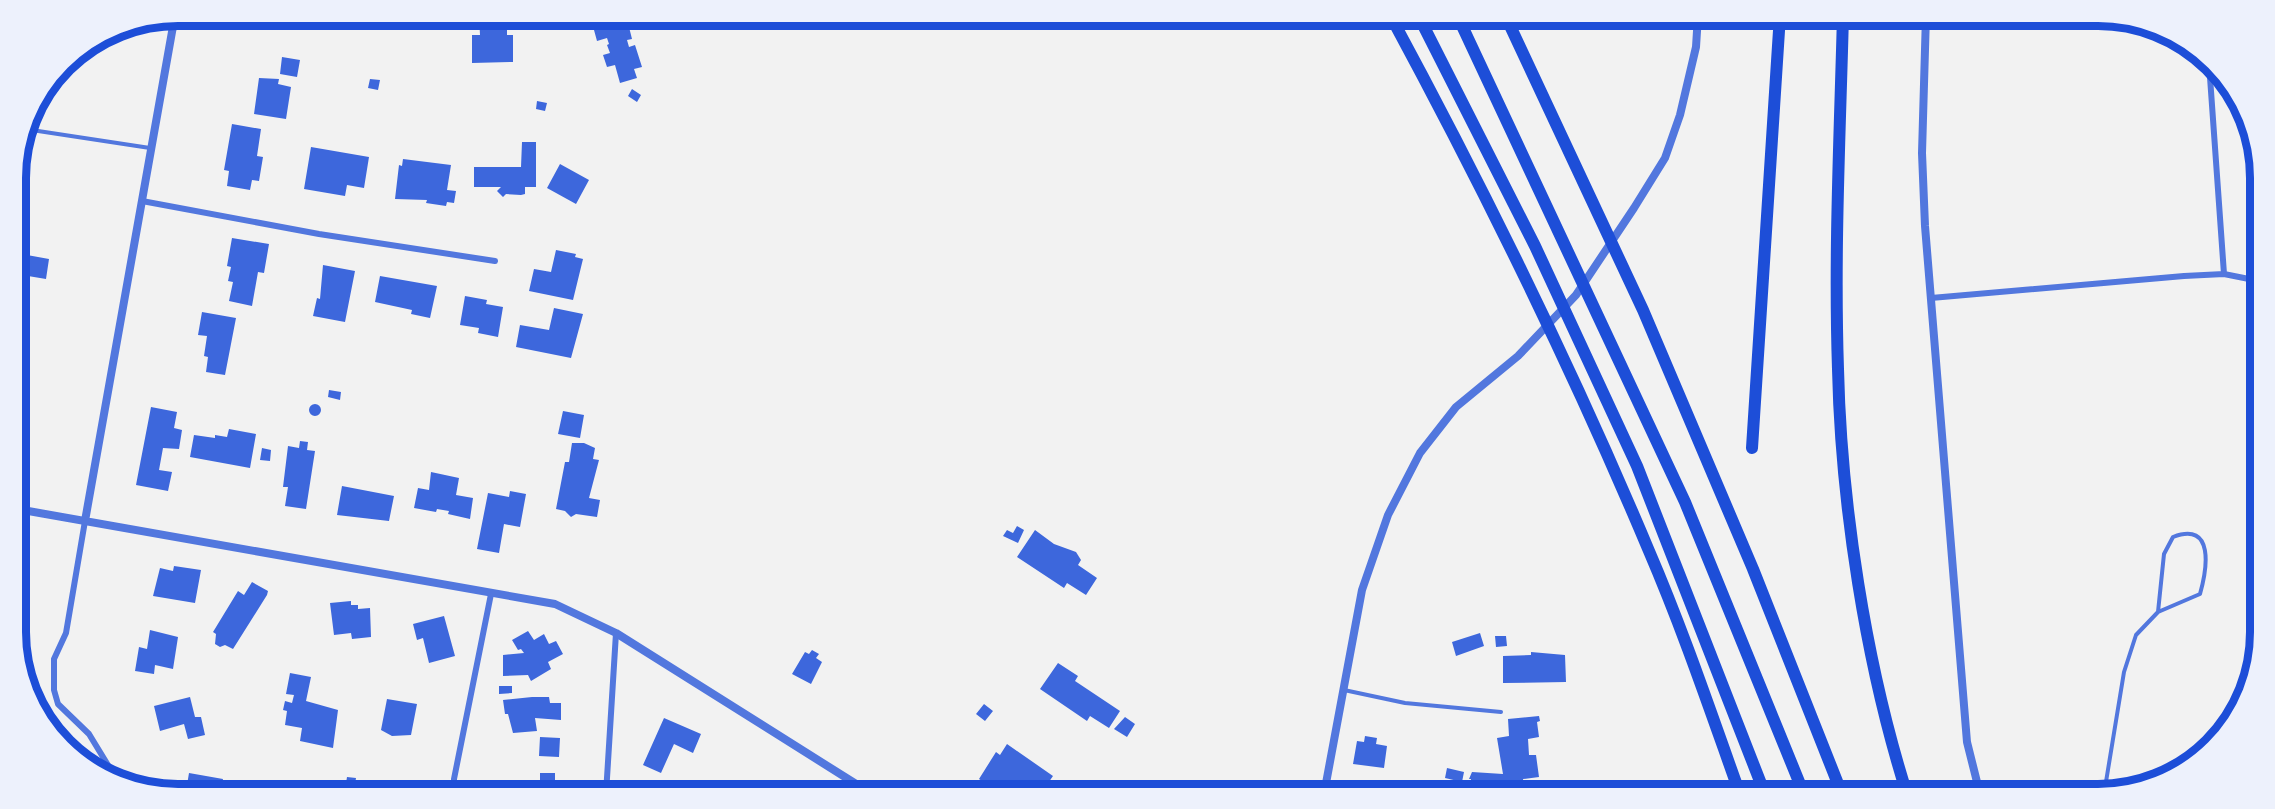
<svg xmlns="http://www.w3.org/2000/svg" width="2275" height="809" viewBox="0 0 2275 809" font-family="'PT Sans Narrow',sans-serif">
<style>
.building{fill:#3d67dc}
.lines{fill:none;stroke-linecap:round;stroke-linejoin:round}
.service{stroke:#5277de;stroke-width:4}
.minor{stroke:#5277de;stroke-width:6}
.tertiary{stroke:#5277de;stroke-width:8}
.motorway{stroke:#1d4ed8;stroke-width:12}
.rim{fill:none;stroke:#1d4ed8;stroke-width:8}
</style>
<rect width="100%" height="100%" fill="#f2f2f2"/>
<path class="building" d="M 479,15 L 507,15 L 507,35 L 513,35 L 513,62 L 472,63 L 472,35 L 480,35 Z
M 593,15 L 626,15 L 632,39 L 627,40 L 629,47 L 635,45 L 642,67 L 634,69 L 637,78 L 620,83 L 615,65 L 607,67 L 603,55 L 610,53 L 607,45 L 609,44 L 607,38 L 597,41 L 594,30 L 603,27 L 602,24 L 596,26 Z
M 282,57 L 300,60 L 297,77 L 280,74 Z
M 259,78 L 279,79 L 278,84 L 291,87 L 286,119 L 254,114 Z
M 370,79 L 380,80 L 378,90 L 368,88 Z
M 632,89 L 641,95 L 637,102 L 628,96 Z
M 537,101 L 547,103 L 545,111 L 536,109 Z
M 232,124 L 261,129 L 257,156 L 263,157 L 259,181 L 252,180 L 250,190 L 227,186 L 229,171 L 224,170 Z
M 522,142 L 536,142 L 536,187 L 525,187 L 525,194 L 521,195 L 506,194 L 503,197 L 497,191 L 501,187 L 474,187 L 474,167 L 521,167 Z
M 311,147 L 369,157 L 364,188 L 347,185 L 345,196 L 304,189 Z
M 403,159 L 451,165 L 447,190 L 456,191 L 454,203 L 447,202 L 446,206 L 426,203 L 427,200 L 395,199 L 399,165 L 402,166 Z
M 560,164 L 589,180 L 576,204 L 547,188 Z
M 232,238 L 269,244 L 264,273 L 258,272 L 252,306 L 229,301 L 233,282 L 228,281 L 231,267 L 227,266 Z
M 556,250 L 576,254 L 575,257 L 583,259 L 573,300 L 529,291 L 534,269 L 551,272 Z
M 16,253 L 49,259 L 46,279 L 16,274 Z
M 323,265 L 355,271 L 345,322 L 313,316 L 317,298 L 320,299 Z
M 380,276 L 437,286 L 430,318 L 411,314 L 412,310 L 375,302 Z
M 465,296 L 487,300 L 486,304 L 503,307 L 498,337 L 478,333 L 479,328 L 460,325 Z
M 554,308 L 583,314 L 571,358 L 516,347 L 520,325 L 549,330 Z
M 202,312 L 236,318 L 225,375 L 206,372 L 208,357 L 204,356 L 207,336 L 198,335 Z
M 16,352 L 21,353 L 18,371 L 16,371 Z
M 329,390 L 341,392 L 340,400 L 328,397 Z
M309 410a6 6 0 1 1 12 0a6 6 0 1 1-12 0Z
M 151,407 L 177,412 L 174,428 L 182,430 L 179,449 L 163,448 L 159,470 L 172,472 L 168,491 L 136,485 Z
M 563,411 L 584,415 L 580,438 L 558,434 Z
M 229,429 L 256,434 L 250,468 L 190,457 L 194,435 L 215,438 L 215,435 L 227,437 Z
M 300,441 L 308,442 L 307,450 L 315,451 L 306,509 L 285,506 L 288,487 L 283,487 L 288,446 L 299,448 Z
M 572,443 L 584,443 L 595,448 L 593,459 L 599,460 L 589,498 L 600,500 L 597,517 L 576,514 L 571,517 L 565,511 L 556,509 L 565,462 L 569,462 Z
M 262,448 L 271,450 L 270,461 L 260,460 Z
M 431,472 L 459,478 L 456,495 L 473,498 L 470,519 L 448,514 L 449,511 L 437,509 L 436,512 L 414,508 L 418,488 L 429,490 Z
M 342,486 L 394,496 L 389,521 L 337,515 Z
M 510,491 L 526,494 L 520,527 L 504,524 L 499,553 L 477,549 L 488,493 L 509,497 Z
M 1017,526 L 1024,530 L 1018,543 L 1003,536 L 1007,530 L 1013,533 Z
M 1035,530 L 1054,544 L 1076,552 L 1081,560 L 1078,565 L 1097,578 L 1086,595 L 1067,583 L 1064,588 L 1017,557 Z
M 174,566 L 201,570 L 195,603 L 153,596 L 160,568 L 173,571 Z
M 252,582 L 268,591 L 267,595 L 233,649 L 225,645 L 220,647 L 215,644 L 216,634 L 213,632 L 238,591 L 244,595 Z
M 351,601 L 351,605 L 358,605 L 358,609 L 370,608 L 371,637 L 352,639 L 351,633 L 334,635 L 330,603 Z
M 444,616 L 455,656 L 429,663 L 423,638 L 417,640 L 413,624 Z
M 150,630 L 178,637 L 173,669 L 155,665 L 154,674 L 135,671 L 139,647 L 147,649 Z
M 528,631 L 534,640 L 544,634 L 549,644 L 556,641 L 563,654 L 548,662 L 551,669 L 531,681 L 528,675 L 503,676 L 503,655 L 524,653 L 521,649 L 518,650 L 512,640 Z
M 1480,633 L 1484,646 L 1456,656 L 1452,642 Z
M 1495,636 L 1506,636 L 1507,646 L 1496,647 Z
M 812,650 L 819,654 L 816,658 L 822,662 L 811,684 L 792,674 L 805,652 L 809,654 Z
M 1531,652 L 1565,655 L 1566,682 L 1503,683 L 1503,656 L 1531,655 Z
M 1058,663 L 1078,676 L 1075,681 L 1120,711 L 1109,728 L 1090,716 L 1087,721 L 1040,689 Z
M 290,673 L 311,677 L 306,701 L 338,710 L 333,748 L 300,741 L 302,728 L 285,725 L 287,711 L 283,710 L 285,701 L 292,703 L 294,695 L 286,694 Z
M 499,686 L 512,686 L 512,693 L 499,694 Z
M 190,697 L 195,717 L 201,717 L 205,735 L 188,739 L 184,724 L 160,731 L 154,706 Z
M 532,697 L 549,697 L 550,703 L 561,703 L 561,720 L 535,718 L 537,731 L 513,733 L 508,714 L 505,714 L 503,700 Z
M 387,699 L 417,704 L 411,735 L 392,736 L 381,730 Z
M 984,704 L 993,711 L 985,721 L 976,714 Z
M 1539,716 L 1540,721 L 1537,722 L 1539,737 L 1528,739 L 1529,755 L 1536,755 L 1539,777 L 1523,779 L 1524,786 L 1497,789 L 1470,786 L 1471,779 L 1469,779 L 1472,772 L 1503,774 L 1497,738 L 1509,736 L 1508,719 Z
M 1125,717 L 1135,724 L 1127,737 L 1114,729 Z
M 664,718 L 701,734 L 693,753 L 674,744 L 661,773 L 643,765 Z
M 1365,736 L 1377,738 L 1376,744 L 1387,746 L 1384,768 L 1353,764 L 1357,741 L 1364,742 Z
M 540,737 L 560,738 L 559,757 L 539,756 Z
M 1007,744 L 1053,776 L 1044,789 L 1051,794 L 989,794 L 992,788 L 979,779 L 996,752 L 1000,755 Z
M 1447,768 L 1464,772 L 1462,782 L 1445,778 Z
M 189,773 L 223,779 L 220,794 L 193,794 L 186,791 Z
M 540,773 L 555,773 L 555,782 L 563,782 L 564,794 L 534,794 L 533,782 L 540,782 Z
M 347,777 L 356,778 L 354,790 L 345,789 Z"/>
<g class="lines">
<path class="service" d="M 25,129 L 150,148
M 1344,690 L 1405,703 L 1501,712
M 2104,794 L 2124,672 L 2136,635 L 2158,612 L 2200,594 C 2207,569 2215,521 2173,537 L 2164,554 L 2158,612"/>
<path class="minor" d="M 2209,63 L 2224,274
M 142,201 L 319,234 L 495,261
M 1931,298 L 2184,276 L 2224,274 L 2259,281
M 85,521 L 66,633 L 54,659 L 54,690 L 58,704 L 89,734 L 117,780
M 454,794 L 454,779 L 491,594
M 606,794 L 616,633"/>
<path class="tertiary" d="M 1926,15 L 1922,153 L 1925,226 L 1967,742 L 1980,794
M 17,509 L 555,604 L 616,633 L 872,794
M 85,521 L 175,15
M 1324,794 L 1362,590 L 1388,515 L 1420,453 L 1456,407 L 1518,356 L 1576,295 L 1634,208 L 1665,158 L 1680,115 L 1696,47 L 1698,15"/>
<path class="motorway" d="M 1390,15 C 1484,189 1573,370 1649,551 C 1683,630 1711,713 1740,794
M 1418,15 L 1535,246 L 1637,466 L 1765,794
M 1457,15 L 1685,502 L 1804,794
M 1505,15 L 1643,310 L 1753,569 L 1842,794
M 1843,15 C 1840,133 1834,251 1838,369 C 1841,504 1866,665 1907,794
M 1752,448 L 1780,15"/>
</g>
<path d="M0 0H2275V809H0ZM178 26H2098A152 152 0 0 1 2250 178V632A152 152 0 0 1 2098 784H178A152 152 0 0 1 26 632V178A152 152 0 0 1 178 26Z" fill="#edf1fc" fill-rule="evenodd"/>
<path class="rim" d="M178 26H2098A152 152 0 0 1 2250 178V632A152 152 0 0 1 2098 784H178A152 152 0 0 1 26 632V178A152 152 0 0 1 178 26Z"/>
</svg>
